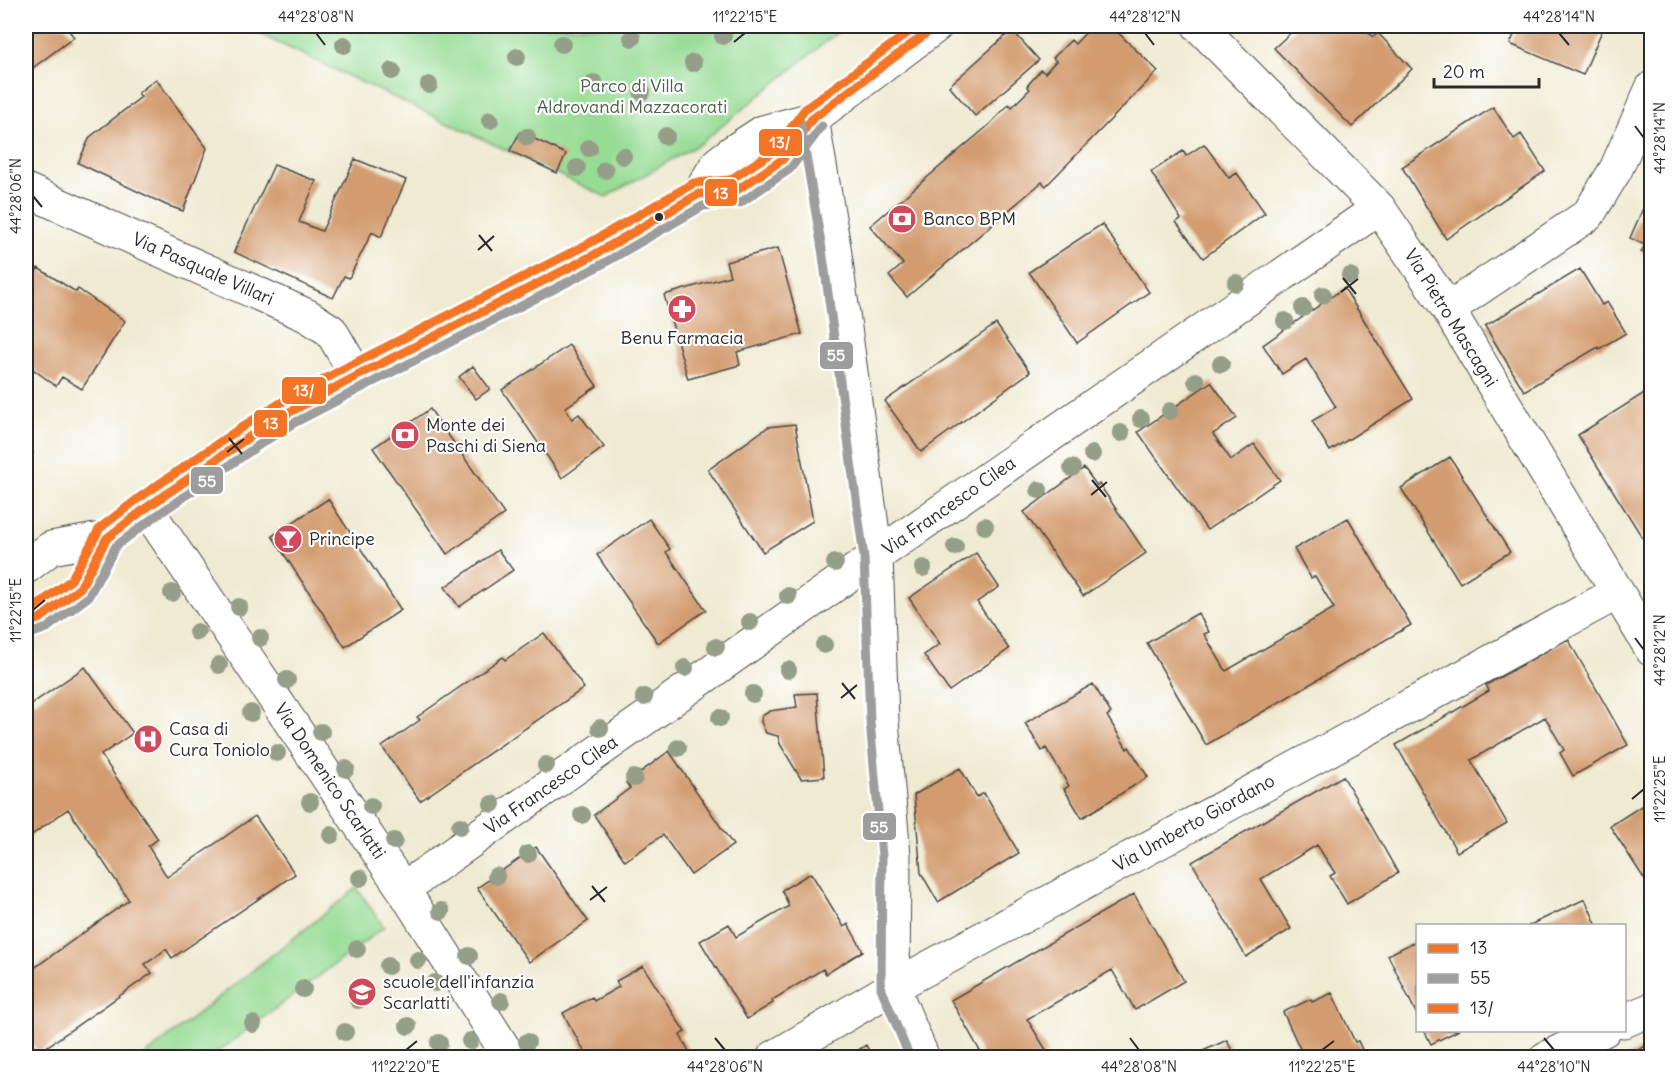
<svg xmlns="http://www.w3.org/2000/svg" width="1677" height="1083" viewBox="0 0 1677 1083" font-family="Delius,sans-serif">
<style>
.green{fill:#97dc95;stroke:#618460;stroke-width:1.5}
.building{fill:#d39c6f}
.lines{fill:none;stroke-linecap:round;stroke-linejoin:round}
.minor-casing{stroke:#484844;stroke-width:35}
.major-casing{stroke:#484844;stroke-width:35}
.minor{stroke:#fff;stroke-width:33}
.major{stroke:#fff;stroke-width:33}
.bus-1-casing{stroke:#fff;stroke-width:14}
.bus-2-casing{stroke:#fff;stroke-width:14}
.bus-3-casing{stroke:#fff;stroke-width:14}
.bus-1{stroke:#f47427;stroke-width:9}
.bus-2{stroke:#9d9d9d;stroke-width:9}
.bus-3{stroke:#f47427;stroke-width:9}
.tree{fill:#959e88}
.ticks{fill:none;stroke:#2b2b2b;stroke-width:2}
.bus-dot{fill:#2b2b2b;stroke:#fff;stroke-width:2}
.labels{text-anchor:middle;stroke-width:4.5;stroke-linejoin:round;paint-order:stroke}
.park-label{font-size:18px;fill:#4b604b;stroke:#fff}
.poi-label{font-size:18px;fill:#2b2b2b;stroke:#fff;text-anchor:start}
.street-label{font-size:18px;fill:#2b2b2b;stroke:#fff}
.line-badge{stroke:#fff;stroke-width:2}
.badge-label{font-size:16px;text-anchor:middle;font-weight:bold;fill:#fff}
.neatline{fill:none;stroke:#2b2b2b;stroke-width:2}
.ticks-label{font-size:15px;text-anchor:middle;fill:#2b2b2b}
</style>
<rect width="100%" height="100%" fill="#fff"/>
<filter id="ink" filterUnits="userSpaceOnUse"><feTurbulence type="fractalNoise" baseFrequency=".0167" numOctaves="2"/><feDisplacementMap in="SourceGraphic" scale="12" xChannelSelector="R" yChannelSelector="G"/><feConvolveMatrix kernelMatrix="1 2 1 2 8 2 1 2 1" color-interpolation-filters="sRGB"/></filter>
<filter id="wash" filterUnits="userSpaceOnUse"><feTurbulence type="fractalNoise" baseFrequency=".008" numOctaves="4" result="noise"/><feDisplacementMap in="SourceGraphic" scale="24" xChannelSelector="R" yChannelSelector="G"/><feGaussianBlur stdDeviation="1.35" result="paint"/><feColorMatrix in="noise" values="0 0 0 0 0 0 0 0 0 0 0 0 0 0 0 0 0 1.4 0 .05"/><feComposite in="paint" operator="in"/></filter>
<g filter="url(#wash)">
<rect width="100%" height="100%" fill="#efead2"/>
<path class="green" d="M 242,26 L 845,26 L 701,143 L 606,197 Z
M 357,888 L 384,927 L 211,1057 L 143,1057 Z"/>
<g id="blocks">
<path class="building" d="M 26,26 L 65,26 L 74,37 L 26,73 Z
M 1092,26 L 1111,26 L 1158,71 L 1046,186 L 1042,182 L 907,297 L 889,276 L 903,264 L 870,226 L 989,125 L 1009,104 L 1012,107 L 1030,89 L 1027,86 L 1041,70 L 1045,73 L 1056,61 L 1053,58 L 1071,40 L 1075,44 Z
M 1298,26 L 1361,26 L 1373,37 L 1378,33 L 1412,69 L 1352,127 L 1274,48 Z
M 1518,26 L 1604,26 L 1583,75 L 1510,44 Z
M 1012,30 L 1039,60 L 975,116 L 949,86 Z
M 156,79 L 207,148 L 183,211 L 166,205 L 78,163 L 90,137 L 141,97 L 138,93 Z
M 1493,107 L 1514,139 L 1521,134 L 1545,171 L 1446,239 L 1402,167 Z
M 520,132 L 566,154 L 557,173 L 510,151 Z
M 1204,144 L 1229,178 L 1237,173 L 1265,213 L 1203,258 L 1176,222 L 1181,219 L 1151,172 L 1183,151 L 1186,156 Z
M 355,159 L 406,180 L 381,237 L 372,232 L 349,278 L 344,276 L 333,298 L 234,252 L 274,165 L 316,181 L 299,222 L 322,231 Z
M 1652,188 L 1652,257 L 1641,252 L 1645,245 L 1630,238 Z
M 1102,224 L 1149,292 L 1077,343 L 1029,272 Z
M 778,248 L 802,334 L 737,352 L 740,365 L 688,379 L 664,295 L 730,276 L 726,262 Z
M 38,268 L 76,292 L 78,289 L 125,321 L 82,389 L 62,377 L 56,386 L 26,364 L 26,286 Z
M 1580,269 L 1602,305 L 1607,302 L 1626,333 L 1599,349 L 1598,347 L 1524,391 L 1485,326 Z
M 1344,288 L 1413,399 L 1330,451 L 1312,421 L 1336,407 L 1306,359 L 1282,374 L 1263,345 Z
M 996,324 L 1030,372 L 921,452 L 885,401 Z
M 569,345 L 597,386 L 565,408 L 572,419 L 579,414 L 604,447 L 562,478 L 502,390 Z
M 473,366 L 490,389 L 476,399 L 459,377 Z
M 1211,382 L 1237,418 L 1213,434 L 1231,460 L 1254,444 L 1280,480 L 1207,530 L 1138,432 Z
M 1652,388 L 1652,553 L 1578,435 Z
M 430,409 L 504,514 L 447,554 L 373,448 Z
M 795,424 L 813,521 L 763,552 L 708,470 L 768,427 Z
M 26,447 L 33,453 L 26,460 Z
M 1450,457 L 1510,552 L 1460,583 L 1401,488 Z
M 1084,468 L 1097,486 L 1099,484 L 1146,553 L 1083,596 L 1024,512 Z
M 328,499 L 401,610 L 345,647 L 272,536 Z
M 1348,518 L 1411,625 L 1206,745 L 1147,643 L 1198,613 L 1209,632 L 1204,634 L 1226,671 L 1334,608 L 1315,576 L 1311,578 L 1294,549 Z
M 649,519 L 670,549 L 666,552 L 706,610 L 658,643 L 597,555 Z
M 498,550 L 513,570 L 459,607 L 445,587 Z
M 976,553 L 999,587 L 977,602 L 1009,649 L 949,691 L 924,655 L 940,644 L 909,598 Z
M 544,633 L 584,688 L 420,801 L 382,747 L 420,720 L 417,717 L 503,657 L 505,660 Z
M 1568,639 L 1628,745 L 1573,776 L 1560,753 L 1564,750 L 1545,717 L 1471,760 L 1507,823 L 1457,852 L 1396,745 L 1489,691 L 1486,685 Z
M 85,667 L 133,733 L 101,755 L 158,839 L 148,846 L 167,877 L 255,816 L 295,874 L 172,958 L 166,949 L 153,959 L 145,964 L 152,973 L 38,1053 L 41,1058 L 31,1058 L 38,1053 L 26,1035 L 26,974 L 129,900 L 68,809 L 26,839 L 26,753 L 27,752 L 26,749 L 26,708 Z
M 1093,684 L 1111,713 L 1107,716 L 1127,749 L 1129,747 L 1148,777 L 1082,818 L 1064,789 L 1069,786 L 1046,748 L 1042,751 L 1025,723 Z
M 817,693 L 824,777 L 801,779 L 780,744 L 778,736 L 766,733 L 761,722 L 762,716 L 770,711 L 797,707 L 795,694 Z
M 669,751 L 733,845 L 691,875 L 663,835 L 625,861 L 594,815 L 630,788 L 626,783 Z
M 960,768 L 977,797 L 984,793 L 1019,853 L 938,902 L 921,873 L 914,795 Z
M 1343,776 L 1398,873 L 1347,904 L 1330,876 L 1335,873 L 1317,845 L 1261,879 L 1291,929 L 1246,957 L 1192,862 Z
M 1652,799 L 1652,891 L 1610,826 Z
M 536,847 L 588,921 L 529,962 L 477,888 Z
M 811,873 L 844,927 L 848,924 L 863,951 L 826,974 L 823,969 L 772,1000 L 773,1003 L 747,1019 L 700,941 L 729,924 L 736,937 L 789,906 L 782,890 Z
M 1134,894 L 1184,981 L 1135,1010 L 1112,970 L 1027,1019 L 1048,1053 L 1039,1058 L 984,1058 L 951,1000 Z
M 1585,899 L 1597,926 L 1528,926 Z
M 1418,940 L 1418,1017 L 1388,955 Z
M 643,966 L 685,1032 L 680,1035 L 689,1051 L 679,1058 L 588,1058 L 563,1013 L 592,997 L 594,1001 L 619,987 L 616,981 Z
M 1332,993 L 1355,1042 L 1358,1041 L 1366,1058 L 1292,1058 L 1302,1053 L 1283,1012 L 1311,999 L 1312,1002 Z
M 1424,1030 L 1459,1030 L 1431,1044 Z
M 1227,1040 L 1235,1058 L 1206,1058 L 1203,1051 Z
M 1652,1043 L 1652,1058 L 1622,1058 Z
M 866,1045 L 873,1058 L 846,1058 Z"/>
</g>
</g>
<g filter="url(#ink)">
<use href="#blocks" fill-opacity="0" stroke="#484844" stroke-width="1.5"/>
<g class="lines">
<g class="minor-casing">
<path id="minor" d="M 1199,26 L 1379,208 L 1448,309 L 1652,650
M 812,119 L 834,247 L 876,556 L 882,721 L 894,856 L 893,987 L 923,1058
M 26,190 L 308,316 L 331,331 L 357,376
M 1448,309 L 1588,215 L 1616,169 L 1652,88
M 146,508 L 403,889 L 510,1058
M 403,889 L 876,556 L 1379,208
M 1624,1021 L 1652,1009
M 773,1058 L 893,987 L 1617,593
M 1546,1058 L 1604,1030"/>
</g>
<g class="major-casing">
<path id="major" d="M 699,194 L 717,164 L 731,153 L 763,132 L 812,119
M 26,567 L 51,548 L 107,538
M 26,623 L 41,618 L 80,588 L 107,538 L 146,508 L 252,435 L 288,413 L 357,376 L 594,255 L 699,194 L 734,192 L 782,160 L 812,119 L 936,26"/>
</g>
<use href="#minor" class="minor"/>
<use href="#major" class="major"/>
<g class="bus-1-casing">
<path id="bus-1" d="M 26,623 L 41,618 L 80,588 L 107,538 L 146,508 L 252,435 L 288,413 L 357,376 L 594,255 L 699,194 L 734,192 L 782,160 L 812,119 L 936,26"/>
</g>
<g class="bus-2-casing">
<path id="bus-2" d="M 800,121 L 822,249 L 864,557 L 870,721 L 882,856 L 881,988 L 910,1058
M 30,634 L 47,628 L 88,597 L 116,546 L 153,518 L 259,445 L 294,423 L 363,387 L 599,266 L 703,206 L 740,203 L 790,169 L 822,126"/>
</g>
<g class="bus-3-casing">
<path id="bus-3" d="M 26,611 L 35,607 L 71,580 L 100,528 L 139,498 L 245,425 L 282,402 L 351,365 L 588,244 L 694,183 L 730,180 L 774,151 L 805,109 L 917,26"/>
</g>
<use href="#bus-1" class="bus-1"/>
<use href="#bus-2" class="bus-2"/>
<use href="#bus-3" class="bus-3"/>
</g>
<g class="tree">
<circle cx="723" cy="36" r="9"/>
<circle cx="632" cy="38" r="9"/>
<circle cx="562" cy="44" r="9"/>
<circle cx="344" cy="45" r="9"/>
<circle cx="517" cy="57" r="9"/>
<circle cx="693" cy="63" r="9"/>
<circle cx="392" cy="71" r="9"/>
<circle cx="594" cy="83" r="9"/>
<circle cx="429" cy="85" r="9"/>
<circle cx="642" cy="92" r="9"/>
<circle cx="490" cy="120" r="9"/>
<circle cx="666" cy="136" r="9"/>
<circle cx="527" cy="137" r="9"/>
<circle cx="589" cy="148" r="9"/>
<circle cx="623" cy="156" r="9"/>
<circle cx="577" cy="168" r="9"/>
<circle cx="605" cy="170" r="9"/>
<circle cx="1350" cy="276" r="9"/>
<circle cx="1236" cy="283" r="9"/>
<circle cx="1323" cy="295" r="9"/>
<circle cx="1303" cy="308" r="9"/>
<circle cx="1285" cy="321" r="9"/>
<circle cx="1221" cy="364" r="9"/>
<circle cx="1196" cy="381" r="9"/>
<circle cx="1170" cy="411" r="9"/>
<circle cx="1141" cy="419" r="9"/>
<circle cx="1121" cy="433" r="9"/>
<circle cx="1092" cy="454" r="9"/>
<circle cx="1072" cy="468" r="9"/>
<circle cx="1039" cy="490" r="9"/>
<circle cx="985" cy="526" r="9"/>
<circle cx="955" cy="547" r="9"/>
<circle cx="835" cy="563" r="9"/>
<circle cx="923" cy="568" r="9"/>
<circle cx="172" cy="593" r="9"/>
<circle cx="788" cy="596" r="9"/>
<circle cx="239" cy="607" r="9"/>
<circle cx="750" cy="622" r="9"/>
<circle cx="197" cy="632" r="9"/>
<circle cx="260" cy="638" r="9"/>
<circle cx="824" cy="645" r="9"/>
<circle cx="716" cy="647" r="9"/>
<circle cx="219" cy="665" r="9"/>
<circle cx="685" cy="668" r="9"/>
<circle cx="788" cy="670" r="9"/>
<circle cx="287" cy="680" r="9"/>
<circle cx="753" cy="694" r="9"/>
<circle cx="644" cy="697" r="9"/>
<circle cx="251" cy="713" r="9"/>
<circle cx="720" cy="718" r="9"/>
<circle cx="600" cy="728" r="9"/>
<circle cx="321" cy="732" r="9"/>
<circle cx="678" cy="748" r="9"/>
<circle cx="277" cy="753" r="9"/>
<circle cx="546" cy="765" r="9"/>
<circle cx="346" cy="769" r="9"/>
<circle cx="634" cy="778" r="9"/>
<circle cx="310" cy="802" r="9"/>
<circle cx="492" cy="804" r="9"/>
<circle cx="371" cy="806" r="9"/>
<circle cx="582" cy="815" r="9"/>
<circle cx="460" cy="826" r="9"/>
<circle cx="331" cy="835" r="9"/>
<circle cx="394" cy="841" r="9"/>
<circle cx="528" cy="854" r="9"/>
<circle cx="496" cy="876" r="9"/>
<circle cx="360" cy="878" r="9"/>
<circle cx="441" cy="911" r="9"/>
<circle cx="357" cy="949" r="9"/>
<circle cx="469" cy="956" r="9"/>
<circle cx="418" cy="960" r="9"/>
<circle cx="388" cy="966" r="9"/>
<circle cx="435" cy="983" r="9"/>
<circle cx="303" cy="989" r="9"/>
<circle cx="358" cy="1000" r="9"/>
<circle cx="501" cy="1001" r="9"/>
<circle cx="253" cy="1024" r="9"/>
<circle cx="408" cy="1026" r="9"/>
<circle cx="345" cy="1032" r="9"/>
<circle cx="470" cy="1041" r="9"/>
<circle cx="527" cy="1042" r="9"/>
<circle cx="439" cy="1043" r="9"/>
</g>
</g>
<path class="ticks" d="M 316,33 L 325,45M 1145,33 L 1154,45M 1559,33 L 1569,45M 734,42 L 745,33M 1635,126 L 1644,138M 33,196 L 42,207M 479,235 L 492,251M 478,250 L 494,236M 1343,278 L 1356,294M 1341,292 L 1358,279M 229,438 L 242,454M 227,452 L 244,439M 1092,480 L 1106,497M 1091,495 L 1107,482M 33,610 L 45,600M 1635,638 L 1644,650M 842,683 L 855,699M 841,698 L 857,685M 1632,799 L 1644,789M 592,886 L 605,902M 590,900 L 607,887M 715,1038 L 725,1050M 1130,1038 L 1139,1050M 1544,1038 L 1554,1050M 406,1050 L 417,1041M 1322,1050 L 1334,1041"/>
<defs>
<g id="bank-disc" transform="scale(1.5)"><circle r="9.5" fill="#d1495b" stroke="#fff"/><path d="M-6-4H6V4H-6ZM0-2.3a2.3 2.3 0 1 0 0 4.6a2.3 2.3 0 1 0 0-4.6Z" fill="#fff"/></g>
<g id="pharmacy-disc" transform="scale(1.5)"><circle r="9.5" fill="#d1495b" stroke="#fff"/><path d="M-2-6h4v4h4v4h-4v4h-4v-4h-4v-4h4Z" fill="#fff"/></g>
<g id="bar-disc" transform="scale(1.5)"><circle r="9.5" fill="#d1495b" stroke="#fff"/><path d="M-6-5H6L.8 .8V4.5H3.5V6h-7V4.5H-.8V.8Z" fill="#fff"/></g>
<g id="hospital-disc" transform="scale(1.5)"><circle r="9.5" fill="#d1495b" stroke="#fff"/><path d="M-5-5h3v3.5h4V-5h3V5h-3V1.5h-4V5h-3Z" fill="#fff"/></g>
<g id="school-disc" transform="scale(1.5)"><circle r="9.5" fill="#d1495b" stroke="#fff"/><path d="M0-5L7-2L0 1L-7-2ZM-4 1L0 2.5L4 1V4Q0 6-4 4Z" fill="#fff"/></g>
</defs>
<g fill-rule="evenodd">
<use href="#bank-disc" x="902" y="219"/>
<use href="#pharmacy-disc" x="682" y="309"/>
<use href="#bank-disc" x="405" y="435"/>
<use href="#bar-disc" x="288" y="539"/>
<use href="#hospital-disc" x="148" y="739"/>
<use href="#school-disc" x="362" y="992"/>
</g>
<circle class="bus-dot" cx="659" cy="217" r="5"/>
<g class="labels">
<g class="park-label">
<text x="632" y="92">Parco di Villa<tspan x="632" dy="21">Aldrovandi Mazzacorati</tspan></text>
</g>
<g class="poi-label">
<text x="923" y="225">Banco BPM</text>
<text x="682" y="344" text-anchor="middle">Benu Farmacia</text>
<text x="426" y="431">Monte dei<tspan x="426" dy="21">Paschi di Siena</tspan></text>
<text x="309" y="545">Principe</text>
<text x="169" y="735">Casa di<tspan x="169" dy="21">Cura Toniolo</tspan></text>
<text x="383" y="988">scuole dell'infanzia<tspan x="383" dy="21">Scarlatti</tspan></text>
</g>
<g class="street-label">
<text transform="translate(203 269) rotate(24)" y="6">Via Pasquale Villari</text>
<text transform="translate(1451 318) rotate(58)" y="6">Via Pietro Mascagni</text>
<text transform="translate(949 506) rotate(-35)" y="6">Via Francesco Cilea</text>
<text transform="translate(330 781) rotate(56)" y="6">Via Domenico Scarlatti</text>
<text transform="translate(551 785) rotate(-35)" y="6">Via Francesco Cilea</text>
<text transform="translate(1194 823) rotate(-29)" y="6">Via Umberto Giordano</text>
</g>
</g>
<g class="line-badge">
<rect x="758" y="128" width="45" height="29" rx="6" fill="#f47427"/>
<rect x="704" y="178" width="34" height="29" rx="6" fill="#f47427"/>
<rect x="819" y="341" width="35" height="29" rx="6" fill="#9d9d9d"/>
<rect x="281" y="376" width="46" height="29" rx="6" fill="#f47427"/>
<rect x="253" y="409" width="35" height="29" rx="6" fill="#f47427"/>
<rect x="190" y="466" width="34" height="29" rx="6" fill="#9d9d9d"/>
<rect x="862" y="812" width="35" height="29" rx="6" fill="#9d9d9d"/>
</g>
<g class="badge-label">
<text x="780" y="148">13/</text>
<text x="721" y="199">13</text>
<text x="836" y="361">55</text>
<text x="304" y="396">13/</text>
<text x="271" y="429">13</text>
<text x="207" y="487">55</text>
<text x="879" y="833">55</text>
</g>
<rect width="1677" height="1083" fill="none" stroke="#fff" stroke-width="66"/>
<rect x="1416" y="924" width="210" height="108" fill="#ffffff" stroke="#aaaaaa" stroke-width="1.5"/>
<rect x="1428" y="944" width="30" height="9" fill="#f47427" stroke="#aaaaaa" stroke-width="1.5"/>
<text x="1470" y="954" font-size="18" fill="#2b2b2b">13</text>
<rect x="1428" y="974" width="30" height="9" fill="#9d9d9d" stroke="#aaaaaa" stroke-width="1.5"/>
<text x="1470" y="984" font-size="18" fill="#2b2b2b">55</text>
<rect x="1428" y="1004" width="30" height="9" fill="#f47427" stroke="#aaaaaa" stroke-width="1.5"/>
<text x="1470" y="1014" font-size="18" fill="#2b2b2b">13/</text>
<path d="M1434 78v9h105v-9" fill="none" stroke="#2b2b2b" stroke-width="3"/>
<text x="1443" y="78" font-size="18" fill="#2b2b2b" stroke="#ffffff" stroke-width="4.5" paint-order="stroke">20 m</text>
<rect x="33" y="33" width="1611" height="1017" class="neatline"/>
<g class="ticks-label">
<text x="316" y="22">44°28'08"N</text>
<text x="745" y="22">11°22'15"E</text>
<text x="1145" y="22">44°28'12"N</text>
<text x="1559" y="22">44°28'14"N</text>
<text transform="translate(1660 138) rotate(-90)" y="5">44°28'14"N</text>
<text transform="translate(16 196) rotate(-90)" y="5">44°28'06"N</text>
<text transform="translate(16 610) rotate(-90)" y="5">11°22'15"E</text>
<text transform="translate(1660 650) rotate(-90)" y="5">44°28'12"N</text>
<text transform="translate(1660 789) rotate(-90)" y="5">11°22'25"E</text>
<text x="406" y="1072">11°22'20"E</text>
<text x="725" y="1072">44°28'06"N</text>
<text x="1139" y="1072">44°28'08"N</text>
<text x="1322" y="1072">11°22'25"E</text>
<text x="1554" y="1072">44°28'10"N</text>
</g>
</svg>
